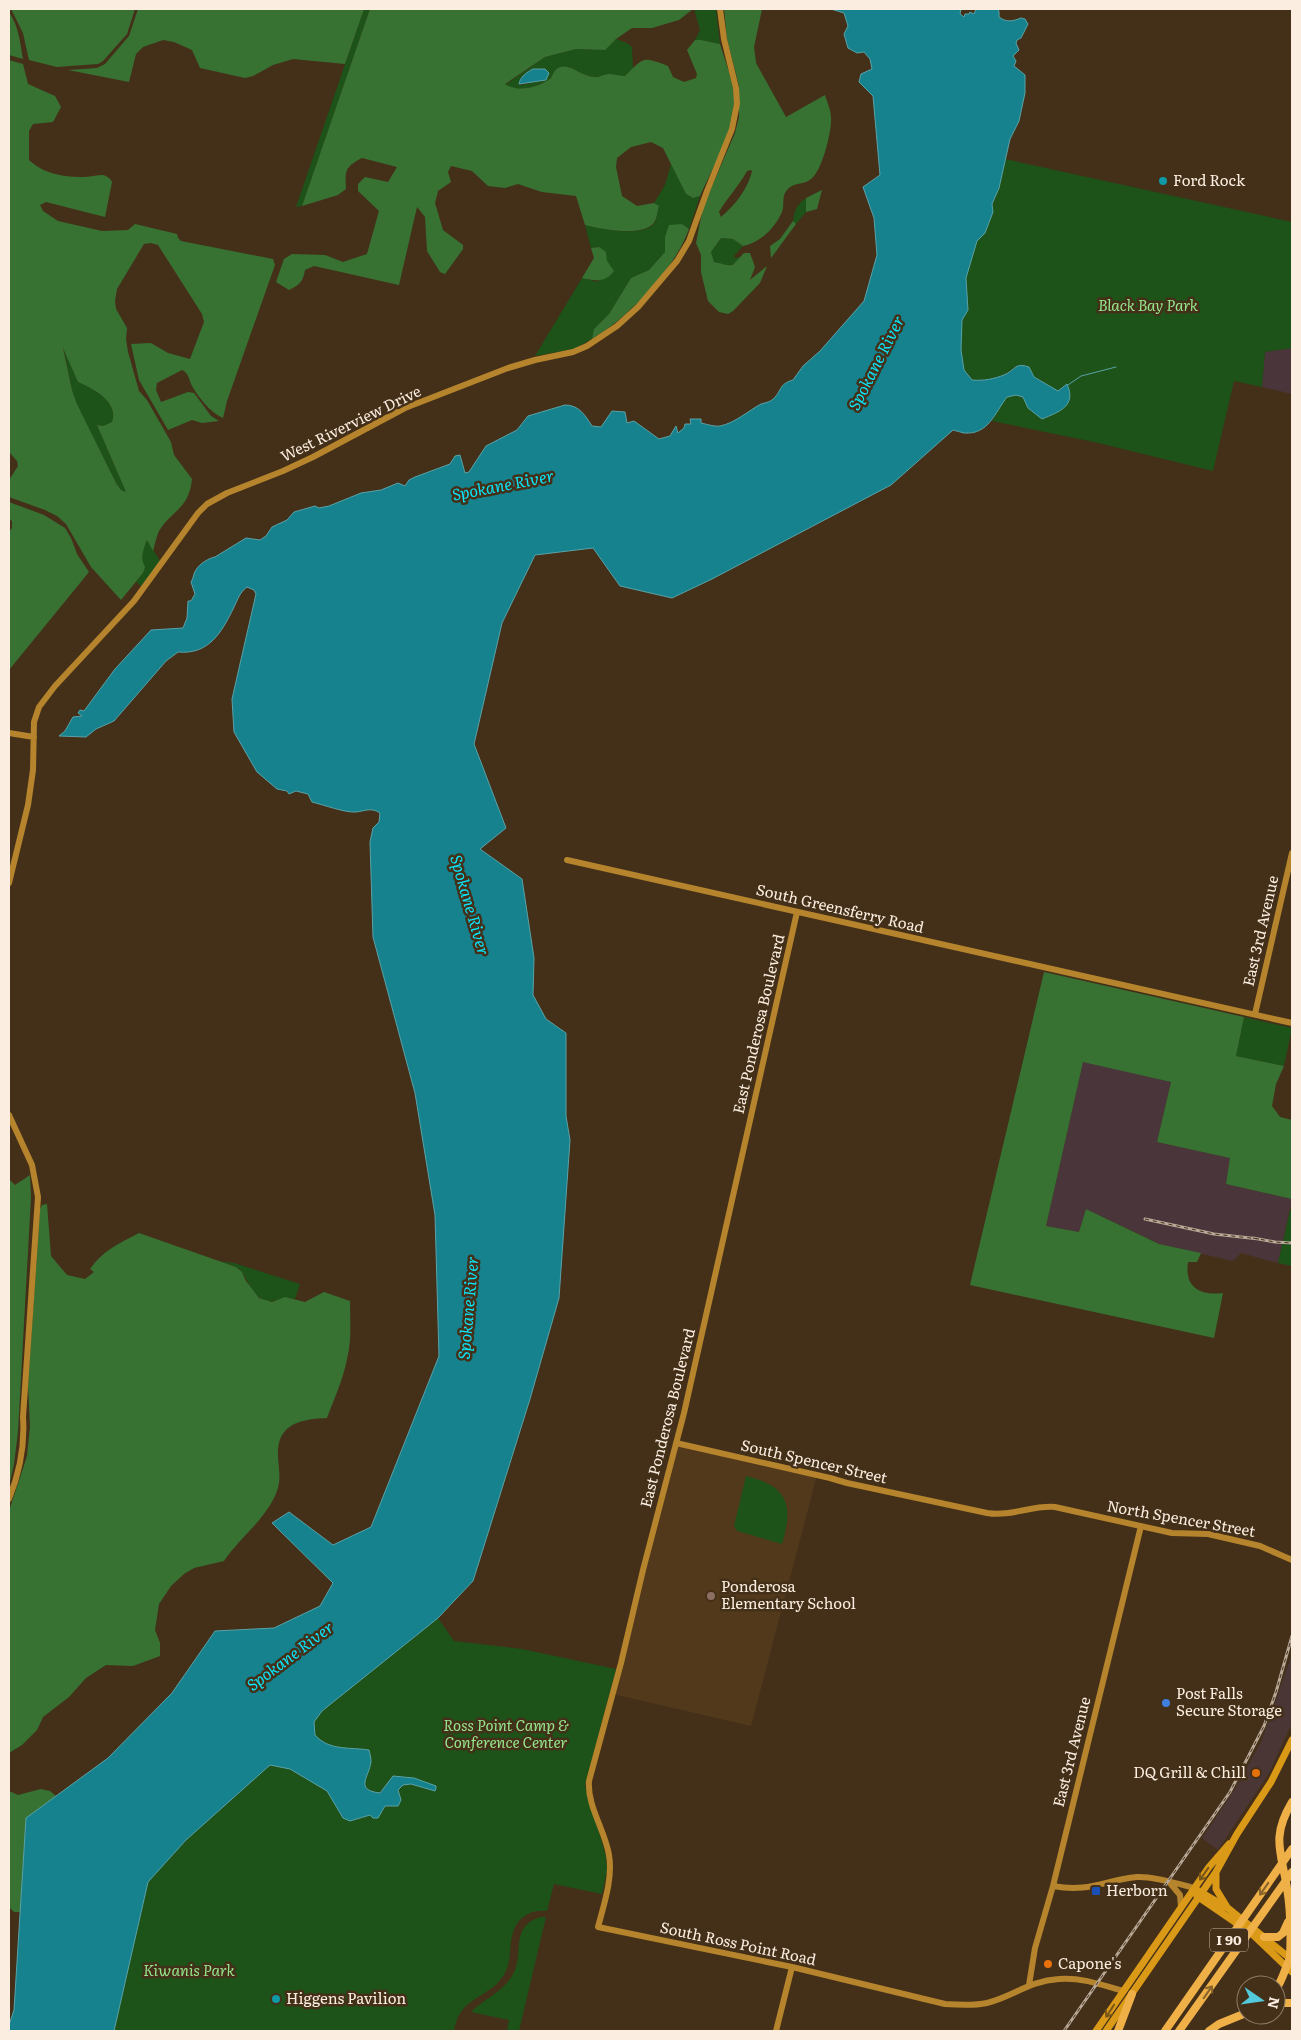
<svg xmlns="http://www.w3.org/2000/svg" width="1301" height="2040" viewBox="0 0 1301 2040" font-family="Literata,serif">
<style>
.commercial{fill:#4b3636}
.industrial{fill:#4a363a}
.built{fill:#52391c}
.green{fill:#1d5219;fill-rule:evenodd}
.forest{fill:#377233;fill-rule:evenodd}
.water{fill:#15828e;stroke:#5aa2a7}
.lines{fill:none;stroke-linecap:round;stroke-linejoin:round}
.stream{stroke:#5aa2a7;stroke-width:1}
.secondary{stroke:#b6842c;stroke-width:6}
.primary{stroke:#da9916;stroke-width:7}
.highway{stroke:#efb147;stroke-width:8}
.rail-casing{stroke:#b8a897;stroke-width:3}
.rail{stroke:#443019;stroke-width:1;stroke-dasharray:4;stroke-linecap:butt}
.oneway{stroke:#785518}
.oneway2{stroke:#88642b}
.culture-dot{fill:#0f9aa8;stroke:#443019;stroke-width:2}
.education-dot{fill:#8d6e63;stroke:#443019;stroke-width:2}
.shop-dot{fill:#3f7fe0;stroke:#443019;stroke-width:2}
.food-dot{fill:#e8710a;stroke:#443019;stroke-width:2}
.transit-dot{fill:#1a4fb4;stroke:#443019;stroke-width:2}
.labels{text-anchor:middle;stroke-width:5;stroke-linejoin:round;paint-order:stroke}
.shield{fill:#443019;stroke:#c4b5a4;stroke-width:1}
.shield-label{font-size:14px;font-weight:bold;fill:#fbeee0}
.poi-label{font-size:15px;fill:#fbeee0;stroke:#443019;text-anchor:start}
.park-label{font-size:15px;font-style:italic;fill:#95e68d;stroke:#443019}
.street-label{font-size:15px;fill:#fbeee0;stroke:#443019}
.water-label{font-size:16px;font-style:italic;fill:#0ae5fa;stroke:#443019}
</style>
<rect width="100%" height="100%" fill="#443019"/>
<path class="commercial" d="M 1292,1654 L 1292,1723 L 1269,1773 L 1218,1850 L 1202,1838 L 1235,1789 L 1261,1742 Z"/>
<path class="industrial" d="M 1292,348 L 1292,394 L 1262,387 L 1265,352 Z
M 1083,1061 L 1171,1082 L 1157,1142 L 1231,1158 L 1226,1184 L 1292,1199 L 1278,1263 L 1241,1253 L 1233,1261 L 1160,1244 L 1086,1209 L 1079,1232 L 1046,1226 Z"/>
<path class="built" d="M 676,1443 L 817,1475 L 751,1726 L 613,1694 Z"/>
<path class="green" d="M 364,9 L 370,9 L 302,206 L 296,207 Z
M 694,9 L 716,9 L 720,44 L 701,40 L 695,40 L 700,30 Z
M 616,39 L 627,43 L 632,47 L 633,69 L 625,76 C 620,76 614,74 609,74 C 604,74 599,78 594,77 C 579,77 561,53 551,78 C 538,87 519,93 505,85 L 545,57 L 576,49 L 604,50 ZM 533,69 L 545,69 L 546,80 L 521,85 L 519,84 C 520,76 527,72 533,69 Z
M 1005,159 L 1292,222 L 1292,348 L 1265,352 L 1262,387 L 1234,381 L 1213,471 L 1094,442 L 992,421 L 1006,397 L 1016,395 L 1023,397 L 1028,408 L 1042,418 L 1065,385 L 1058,391 L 1034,377 L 1029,367 L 1015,367 C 1003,378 988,381 972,380 L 964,370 L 961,350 L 962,320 L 968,310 L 966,278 L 977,240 L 985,233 L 993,212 L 992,204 L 999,188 Z
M 671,164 L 686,194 L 693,198 L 700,196 L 689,229 L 682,224 L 665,237 L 665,252 L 649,270 L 631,278 L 609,314 L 595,328 L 592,339 L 574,349 L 535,356 L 582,278 L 598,282 L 607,261 L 599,247 L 591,248 L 585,225 C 601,229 640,237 653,225 C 657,221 657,212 659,206 L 654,203 L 665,185 Z
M 806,198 L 806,212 L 796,224 L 793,221 C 794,211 797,204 806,198 Z
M 721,238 L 733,239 L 743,246 L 734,256 L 735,258 L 740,257 C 734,269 725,265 714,262 L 711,252 Z
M 63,345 L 78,382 C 94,389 119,402 112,422 L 103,426 L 97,425 L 126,492 L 121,490 L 116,483 L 76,402 L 72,390 Z
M 147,540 L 160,561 L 153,573 L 141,586 L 136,582 L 143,573 L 142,552 Z
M 1244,1017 L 1292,1028 L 1284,1066 L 1236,1056 Z
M 1290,1210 L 1292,1210 L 1292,1266 L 1278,1263 Z
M 220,1261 L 234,1263 L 300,1284 L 295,1299 C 280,1296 275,1305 262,1299 C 251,1294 248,1279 241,1271 C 236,1265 227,1264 220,1261 Z
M 746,1476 C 788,1486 794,1505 782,1544 L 737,1531 L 734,1526 Z
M 438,1618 L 454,1641 L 522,1649 L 616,1669 L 585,1785 L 606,1856 L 607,1871 L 602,1894 L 554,1884 L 547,1911 C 536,1910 526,1913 519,1921 C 505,1938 516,1961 501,1979 C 484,2000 459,1998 454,2031 L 114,2031 L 148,1882 L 186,1840 L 270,1765 L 290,1769 L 327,1791 L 343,1818 L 350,1821 L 383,1811 L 385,1806 L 390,1807 L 401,1800 L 398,1790 L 403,1785 L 411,1784 L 432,1790 L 414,1778 L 393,1776 L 379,1793 C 366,1791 361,1786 368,1773 L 358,1748 C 343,1750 325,1747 315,1735 L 314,1722 L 322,1711 Z
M 540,1917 L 546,1917 L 519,2031 L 507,2031 L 509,2020 L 471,2012 C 485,1998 502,1993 512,1976 C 526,1953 508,1928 540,1917 Z"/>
<path class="forest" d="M 11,9 L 135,9 L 127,34 L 103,61 L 98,64 L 57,67 L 29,60 L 23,33 Z
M 138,9 L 364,9 L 345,64 L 293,59 L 273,65 L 253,76 L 245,78 L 200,68 L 192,50 L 174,42 L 163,40 L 143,47 L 136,54 L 129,82 L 68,70 L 97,68 L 105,64 L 129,36 Z
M 370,9 L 693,9 L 679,20 L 652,28 L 632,28 L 616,39 L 605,50 L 576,49 L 545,57 L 505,84 C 519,93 539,87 551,78 C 561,53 579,77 594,77 C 599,78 604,74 609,74 C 614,74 620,76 625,76 C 644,57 642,56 668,66 L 673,77 L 684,82 L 696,78 L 697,74 L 687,50 L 695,40 L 701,40 L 720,44 C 725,61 733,80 734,97 C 736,128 713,167 700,196 L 693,198 L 686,194 L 663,148 L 651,142 L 631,147 L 617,158 L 616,167 L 622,196 L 637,206 L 654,203 L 659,206 C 657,212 657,220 653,224 C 640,237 601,229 585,225 L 576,196 L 542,192 L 518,184 L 505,188 L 488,186 L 472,171 L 451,166 L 448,172 L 451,182 L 438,191 L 435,203 L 443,230 L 463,245 L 463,249 L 445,274 L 440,272 L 427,251 L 425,217 L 417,207 L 399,285 L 314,266 L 305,270 C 303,282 299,285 289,290 L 276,282 L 284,259 L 292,254 L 325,255 L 343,262 L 367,254 L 379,211 L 358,191 L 358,184 L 365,177 L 388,182 L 397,167 L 362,158 C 345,167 345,170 346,189 L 338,195 L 302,206 Z
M 724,9 L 762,9 L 754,47 L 756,63 L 786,117 L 825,95 C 827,102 831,110 831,118 C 832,131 822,171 811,179 C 805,185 793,182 787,190 C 781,196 785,205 782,212 C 775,228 760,243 743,246 L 733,239 L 721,238 L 711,252 L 714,262 C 737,267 729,268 744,253 L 750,253 L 755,267 L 750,280 L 767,266 L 760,283 L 733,311 L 728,314 L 719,312 L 708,301 L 701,272 L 701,255 L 696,243 L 703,207 L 735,133 L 739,117 L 739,86 L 727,39 ZM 751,170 L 752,171 C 748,189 735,205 721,217 L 719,212 C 727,198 739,186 747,171 Z
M 9,12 C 19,27 20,42 23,59 L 9,55 Z
M 9,60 L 23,64 L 28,84 L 55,96 L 61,107 L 53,122 L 33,124 L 29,131 L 29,160 C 44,174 63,177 83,177 C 90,177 97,175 103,175 C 107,176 110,178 112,182 L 105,217 L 46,202 L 40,205 L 43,211 L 58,221 L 102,231 L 128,230 L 135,224 L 177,234 L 178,238 L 181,241 L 273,259 L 275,265 L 227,401 L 223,418 C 210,412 199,398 192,386 C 189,380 189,373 182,370 L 157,383 L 156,390 L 161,402 L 188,392 L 194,393 L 211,416 L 219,421 L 202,423 L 192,420 L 168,430 L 139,380 L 131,344 L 151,343 L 168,353 L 190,359 L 204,322 L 202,314 L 158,245 L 151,243 L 144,244 L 117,289 L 115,301 L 116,309 L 127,328 L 126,339 L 128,352 L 139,391 L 147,400 L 171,442 L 174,455 L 192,479 C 189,509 172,510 159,531 C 156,537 155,544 153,551 L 147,540 C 143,550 140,558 145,567 L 143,573 L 121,600 L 91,567 L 66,524 L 57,516 L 45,510 L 9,497 L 9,480 L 18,466 L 17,461 L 9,452 ZM 63,348 L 78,382 C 94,389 119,402 112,422 L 103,426 L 97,425 L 126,492 L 121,490 L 116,483 L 76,402 L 72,390 Z
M 822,190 L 817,209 L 806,212 L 806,198 Z
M 793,221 L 796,224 L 771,258 L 770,246 L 780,239 Z
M 682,224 L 689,229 C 674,270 630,316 592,339 L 594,329 L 609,314 L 631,278 L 649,270 L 665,252 L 665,237 L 669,225 Z
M 599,247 L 606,252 L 607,261 L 614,271 C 605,283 595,281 582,278 L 594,258 L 591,248 Z
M 9,502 L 44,515 L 65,528 L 71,538 L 77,554 L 89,572 L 9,670 L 9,532 L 12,528 L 12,521 L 9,519 Z
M 1044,972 L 1244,1017 L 1236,1056 L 1284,1066 L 1276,1084 L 1272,1106 L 1280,1117 L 1292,1120 L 1292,1199 L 1226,1184 L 1230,1158 L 1157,1142 L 1171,1082 L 1083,1062 L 1046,1226 L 1079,1232 L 1086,1209 L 1159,1244 L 1201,1253 L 1197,1262 L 1188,1262 C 1184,1288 1201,1296 1223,1293 L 1214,1338 L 970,1285 Z
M 30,1175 L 31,1197 L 18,1432 L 14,1464 L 9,1486 L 9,1179 L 15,1185 Z
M 47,1204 L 51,1256 L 67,1275 L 85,1279 L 94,1272 L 90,1269 C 102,1251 120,1243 139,1233 L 236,1267 L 242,1272 L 246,1281 L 259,1298 L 272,1302 L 285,1297 L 305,1302 L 324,1292 L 350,1301 C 350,1320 352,1340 347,1359 C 343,1380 334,1399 327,1418 C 300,1419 276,1424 278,1457 C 279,1473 282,1482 274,1498 C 262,1522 239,1539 224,1561 L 194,1568 L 184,1574 L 171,1586 L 159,1604 L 155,1630 L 160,1643 L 160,1656 L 133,1666 L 106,1665 L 86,1678 L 69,1697 L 43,1717 L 37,1730 L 22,1745 L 9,1753 L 9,1511 L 27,1456 L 30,1426 L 28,1385 L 40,1209 L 42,1205 Z
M 41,1789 L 50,1791 L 56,1796 L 26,1818 L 20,1912 L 14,1912 L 9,1907 L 9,1791 L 18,1795 Z"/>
<path class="water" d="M 831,9 L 961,9 L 960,14 L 964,17 L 965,14 L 969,14 L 970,12 L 974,14 L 976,9 L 997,9 L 999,11 L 999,17 C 1007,23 1013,21 1021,18 L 1025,19 L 1028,24 L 1021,38 L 1017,40 L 1016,43 L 1019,50 L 1013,56 L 1016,61 L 1014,66 L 1025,75 L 1025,93 L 1019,121 L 1010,139 L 999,188 L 992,204 L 993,212 L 985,233 L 977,241 L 966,278 L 968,310 L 962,320 L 961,350 L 964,370 L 972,380 C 983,381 994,379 1004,375 C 1016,370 1014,362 1029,367 L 1034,377 L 1058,391 L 1067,384 C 1077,406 1059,412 1042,419 L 1028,408 L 1023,397 L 1016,395 L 1007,397 C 995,412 989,435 964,433 C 960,432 957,431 953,430 L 891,485 L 712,579 L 672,598 L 620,586 L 593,548 L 535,555 L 502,623 L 474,744 L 506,828 L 480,849 L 522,879 L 534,958 L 533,995 L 546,1019 L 566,1033 L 566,1116 L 570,1140 L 559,1298 L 530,1399 L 473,1581 L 438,1618 L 322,1711 L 314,1722 L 315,1735 C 329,1751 350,1747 369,1750 C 370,1754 371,1758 371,1762 C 369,1777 354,1790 380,1793 L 393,1776 L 414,1778 L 436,1786 L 436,1788 L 435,1791 L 411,1784 L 403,1785 L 398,1790 L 401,1800 L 398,1806 L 385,1806 L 378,1818 L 373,1818 L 370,1815 L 350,1821 L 343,1818 L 327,1791 L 290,1769 L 270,1765 L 186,1840 L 148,1882 L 114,2031 L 9,2031 L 9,2025 L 14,2010 L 26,1818 L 108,1758 L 172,1693 L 215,1631 L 274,1628 L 320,1606 L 333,1583 L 272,1523 L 289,1512 L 333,1545 L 371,1527 L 439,1356 L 435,1215 L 415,1093 L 373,937 L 370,842 L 373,828 L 379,822 L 380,813 C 371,807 365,811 356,812 C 346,813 324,805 312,802 L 308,794 L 296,791 L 289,794 L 287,791 L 277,789 L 257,772 L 234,732 L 232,699 L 256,594 L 254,590 L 247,587 C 240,592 238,599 234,607 C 222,632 209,655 178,652 L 166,661 L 114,721 L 96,729 L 86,737 L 59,736 L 65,731 L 73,717 L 82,716 L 78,713 L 80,710 L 84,711 L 115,669 L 151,630 L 183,628 L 187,618 L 188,601 L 191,601 L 195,594 L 191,582 C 194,578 193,574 196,570 C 199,564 209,558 215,557 L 246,538 L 260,540 L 266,536 L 272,527 L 287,520 L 294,512 L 315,506 L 319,508 L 329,506 L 361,493 L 381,490 L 398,483 L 405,486 L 409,480 L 415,477 L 450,464 L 455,456 L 460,455 L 465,473 L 469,472 L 486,446 L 517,430 L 528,416 L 565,405 C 579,405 585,415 592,426 L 601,427 L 612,411 L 625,412 L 627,423 L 634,421 L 659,439 L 670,436 L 676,426 L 678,433 L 684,428 L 685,424 L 691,424 L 690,419 L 701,419 L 701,423 C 706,424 715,427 720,426 C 735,423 748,411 761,404 C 765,403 769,402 772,400 C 782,392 778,384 793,380 L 803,366 L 820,351 L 864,301 L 877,255 L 874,218 L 863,187 L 880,175 L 873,96 L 859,82 L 861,74 L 872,69 L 870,59 L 864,52 L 857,53 L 848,48 L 844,34 L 848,26 L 844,13 Z
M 533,69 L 545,69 L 549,73 L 546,80 L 519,84 C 520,77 527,72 533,69 Z"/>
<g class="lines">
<path class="stream" d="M 1068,385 L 1081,376 L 1116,367"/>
<path class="secondary" d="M 9,733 L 34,737
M 567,860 L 1292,1023
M 9,883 L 28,805 L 33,770 L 34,722 L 39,707 L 55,686 L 134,601 L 198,513 L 207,504 L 227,493 L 283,471 L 313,457 L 405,408 L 508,368 L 535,360 L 573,352 L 587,346 L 617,326 L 638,307 L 677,261 L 689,241 L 707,191 L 732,129 L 737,104 L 736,88 L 724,39 L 720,9
M 797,912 L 684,1413 L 643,1570 L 621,1663 L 589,1781 C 587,1806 605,1830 609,1855 C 613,1878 604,1904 598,1927 L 792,1967 L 945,2004 C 959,2005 973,2006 987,2003 C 1014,1996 1029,1981 1059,1979 C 1081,1977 1102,1985 1123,1991
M 1255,1014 L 1292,853
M 9,1115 L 32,1165 L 38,1197 L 23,1417 C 25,1445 19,1474 9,1499
M 676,1443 L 830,1478 L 847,1483 L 987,1513 C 1011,1517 1032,1505 1055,1507 L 1172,1533 L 1208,1534 L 1260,1546 L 1292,1560
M 1170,1883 L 1180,1895 L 1181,1907
M 1053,1886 C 1090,1893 1104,1880 1137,1877 C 1154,1876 1179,1884 1194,1888
M 1029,1985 L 1035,1948 L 1053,1886 L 1141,1526
M 776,2031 L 792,1967"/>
<path class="primary" d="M 1216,1874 L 1216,1889 L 1227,1907
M 1199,1891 L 1229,1909 L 1292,1960
M 1197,1896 L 1251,1933 L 1292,1972
M 1096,2031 L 1209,1867 L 1229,1844
M 1106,2031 L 1216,1872 L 1237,1834 L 1271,1782 L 1292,1740"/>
<path class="highway" d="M 1264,1937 L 1278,1937 L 1283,1933 L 1288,1922
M 1290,1958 C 1291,1935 1291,1911 1287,1888 C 1281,1851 1271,1837 1292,1802
M 1276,1989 C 1284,1978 1285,1966 1292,1955
M 1276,2003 L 1292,2003
M 1118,2031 L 1132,1994
M 1165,2031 L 1292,1849
M 1179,2031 L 1292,1872
M 1209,2031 L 1219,2024 L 1246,2013"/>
<g class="rail-casing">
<path id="rail" d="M 1145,1219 L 1214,1234 L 1259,1239
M 1253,1238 L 1275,1242 L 1292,1243
M 1064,2031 L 1230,1792 L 1264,1726 L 1276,1692 L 1292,1636"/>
</g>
<use href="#rail" class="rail"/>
</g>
<defs><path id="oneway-shaft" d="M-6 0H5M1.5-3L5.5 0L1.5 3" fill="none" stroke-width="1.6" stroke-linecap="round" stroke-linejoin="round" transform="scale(1.25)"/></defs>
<g class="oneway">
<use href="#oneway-shaft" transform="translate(1204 1874) rotate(125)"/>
<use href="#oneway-shaft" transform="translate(1110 2011) rotate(123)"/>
</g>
<g class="oneway2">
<use href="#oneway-shaft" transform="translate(1264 1889) rotate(125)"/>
<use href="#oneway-shaft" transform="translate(1208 1992) rotate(-55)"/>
</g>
<g class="culture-dot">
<circle cx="1163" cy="181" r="5"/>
<circle cx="276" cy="1999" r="5"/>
</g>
<circle class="education-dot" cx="711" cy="1596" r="5"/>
<circle class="shop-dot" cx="1166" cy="1703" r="5"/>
<g class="food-dot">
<circle cx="1256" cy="1773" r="5"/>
<circle cx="1048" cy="1964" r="5"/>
</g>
<rect class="transit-dot" x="1091" y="1886" width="10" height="10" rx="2.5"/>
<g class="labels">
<rect class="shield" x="1210" y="1928.5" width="38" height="23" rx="4"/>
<g class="shield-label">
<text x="1229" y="1945">I 90</text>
</g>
<g class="poi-label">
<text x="1173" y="186">Ford Rock</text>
<text x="721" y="1592">Ponderosa<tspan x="721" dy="17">Elementary School</tspan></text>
<text x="1176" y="1699">Post Falls<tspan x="1176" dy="17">Secure Storage</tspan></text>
<text x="1246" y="1778" text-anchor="end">DQ Grill &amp; Chill</text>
<text x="1106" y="1896">Herborn</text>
<text x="1058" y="1969">Capone's</text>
<text x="286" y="2004">Higgens Pavilion</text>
</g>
<g class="park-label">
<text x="1148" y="311">Black Bay Park</text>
<text x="506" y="1731">Ross Point Camp &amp;<tspan x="506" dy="17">Conference Center</tspan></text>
<text x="189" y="1976">Kiwanis Park</text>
</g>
<g class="street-label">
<text transform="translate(351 424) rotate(-26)" y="5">West Riverview Drive</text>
<text transform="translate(840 909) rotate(13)" y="5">South Greensferry Road</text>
<text transform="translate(1261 931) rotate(-77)" y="5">East 3rd Avenue</text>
<text transform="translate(759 1024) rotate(-77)" y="5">East Ponderosa Boulevard</text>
<text transform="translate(668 1418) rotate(-76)" y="5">East Ponderosa Boulevard</text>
<text transform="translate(814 1462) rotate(13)" y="5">South Spencer Street</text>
<text transform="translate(1181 1519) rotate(10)" y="5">North Spencer Street</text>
<text transform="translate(1072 1752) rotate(-76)" y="5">East 3rd Avenue</text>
<text transform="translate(738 1944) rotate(12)" y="5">South Ross Point Road</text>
</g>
<g class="water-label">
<text transform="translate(876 363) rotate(-63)" y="6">Spokane River</text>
<text transform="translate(503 485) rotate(-11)" y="6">Spokane River</text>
<text transform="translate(470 905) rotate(74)" y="6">Spokane River</text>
<text transform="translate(468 1308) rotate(-85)" y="6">Spokane River</text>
<text transform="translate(290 1656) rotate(-37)" y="6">Spokane River</text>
</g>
</g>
<rect width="1301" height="2040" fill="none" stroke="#fbeee0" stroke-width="20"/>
<g transform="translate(1261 2000) rotate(103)"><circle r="24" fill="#443019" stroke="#8d7c69"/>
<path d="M0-4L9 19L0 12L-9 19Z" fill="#53cadc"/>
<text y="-8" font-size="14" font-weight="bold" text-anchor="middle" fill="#fbeee0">N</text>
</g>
</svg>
